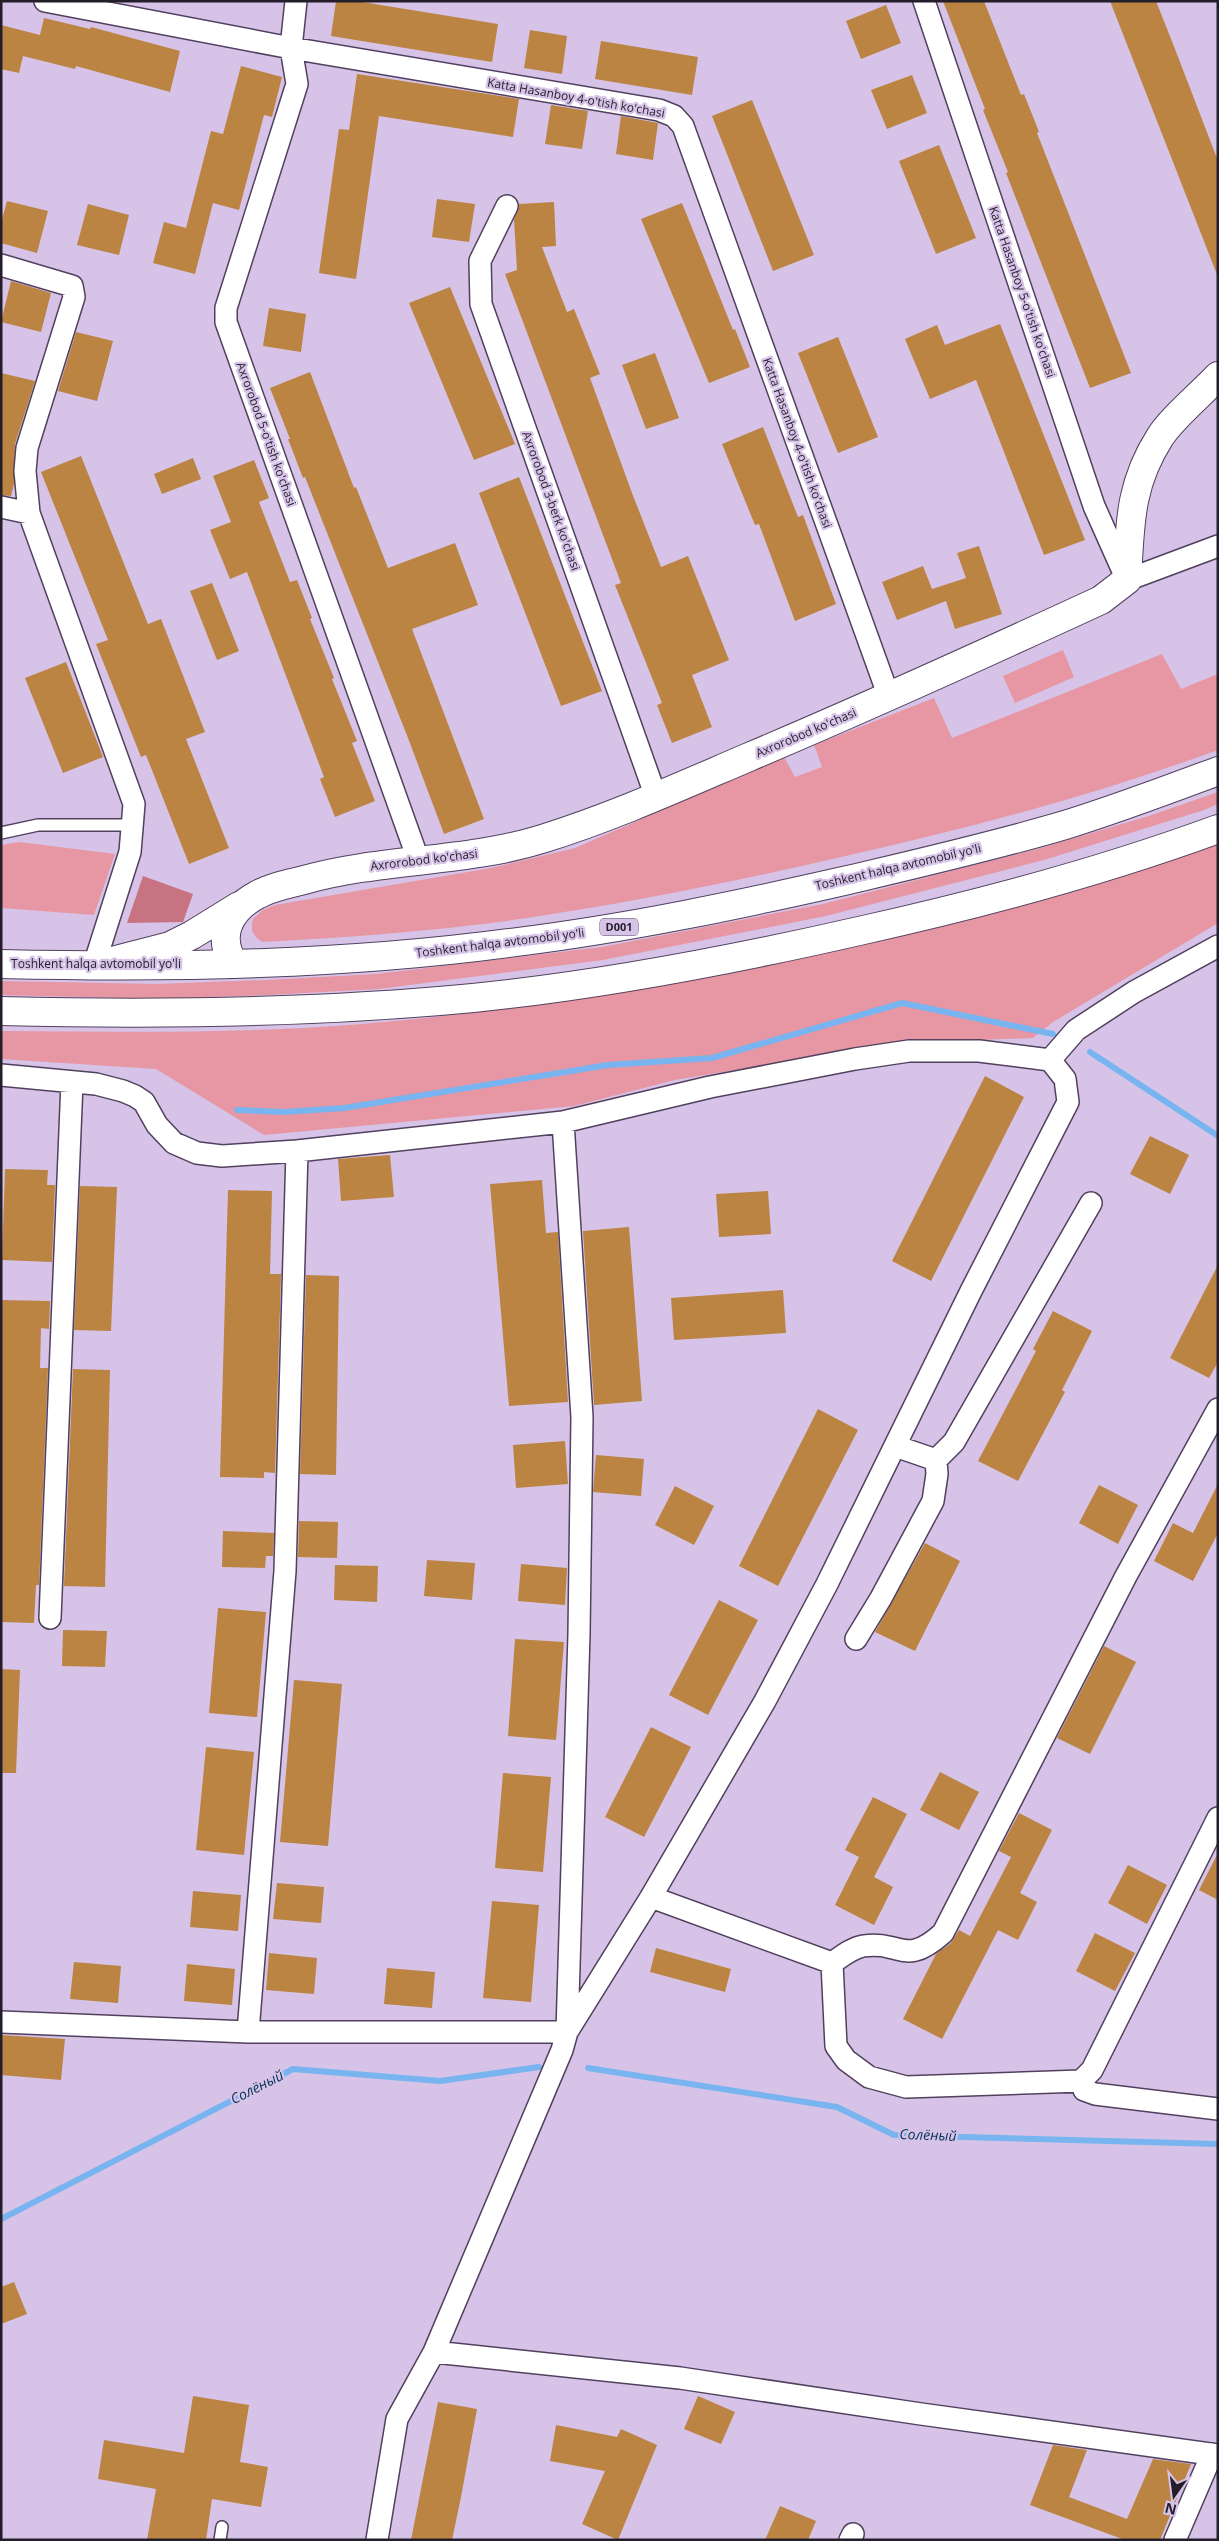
<svg xmlns="http://www.w3.org/2000/svg" width="1219" height="2541" viewBox="0 0 1219 2541" font-family="'Open Sans',sans-serif">
<style>
.green{fill:#e797a3}
.forest{fill:#c77382}
.lines{fill:none;stroke-linecap:round;stroke-linejoin:round}
.stream{stroke:#78b4f0;stroke-width:6}
.building{fill:#bb8442}
.lane-casing{stroke:#51405e;stroke-width:14}
.street-casing{stroke:#51405e;stroke-width:24}
.secondary-casing{stroke:#51405e;stroke-width:30}
.highway-casing{stroke:#51405e;stroke-width:30}
.lane{stroke:#fff;stroke-width:11}
.street{stroke:#fff;stroke-width:21}
.secondary{stroke:#fff;stroke-width:28}
.highway{stroke:#fff;stroke-width:28}
.labels{text-anchor:middle;stroke-width:4.5;stroke-linejoin:round;paint-order:stroke}
.shield{fill:#d6c3e7;stroke:#594f63;stroke-width:1}
.shield-label{font-size:11px;font-weight:bold;fill:#241d2a}
.street-label{font-size:12px;fill:#241d2a;stroke:#d6c3e7}
.water-label{font-size:14px;font-style:italic;fill:#023056;stroke:#d6c3e7}
</style>
<rect width="100%" height="100%" fill="#d6c3e7"/>
<path class="green" d="M 1063,650 L 1074,677 L 1015,703 L 1003,676 Z
M 1162,654 L 1181,689 L 1218,674 L 1218,750 C 1098,794 974,827 850,855 C 743,880 635,902 527,918 C 439,931 351,937 263,942 C 253,937 250,930 253,919 L 263,910 L 275,905 L 491,868 L 575,848 L 784,757 L 795,777 L 822,767 L 814,745 L 934,698 L 952,738 Z
M 1218,792 L 1218,804 L 1204,810 L 1044,860 L 826,916 L 603,960 L 379,989 L 268,995 L 157,999 L 1,995 L 1,981 L 156,984 L 266,980 L 376,974 L 602,947 L 823,904 L 1041,848 L 1149,816 Z
M 19,842 L 115,854 L 94,915 L 1,908 L 1,845 Z
M 1218,844 L 1218,923 L 1053,1022 L 1033,1038 L 900,1043 L 675,1080 L 574,1106 L 264,1135 L 156,1069 L 1,1059 L 1,1031 C 121,1032 242,1034 362,1024 C 654,999 940,937 1218,844 Z"/>
<path class="forest" d="M 143,876 L 193,894 L 183,922 L 127,923 Z"/>
<g class="lines">
<path class="stream" d="M 1090,1052 L 1218,1136
M 237,1110 L 284,1112 L 344,1108 L 608,1065 L 712,1058 L 902,1003 L 1053,1034
M 588,2068 L 837,2107 L 894,2135 L 1218,2144
M 1,2219 L 293,2069 L 440,2081 L 539,2067"/>
</g>
<path class="building" d="M 336,1 L 356,1 L 498,24 L 492,62 L 331,36 Z
M 943,1 L 984,1 L 1021,95 L 1024,94 L 1039,132 L 1037,133 L 1131,373 L 1090,388 L 1006,173 L 1008,172 L 983,110 L 985,109 Z
M 1110,1 L 1156,1 L 1175,49 L 1218,161 L 1218,277 Z
M 886,5 L 901,43 L 861,59 L 846,21 Z
M 44,18 L 90,29 L 91,27 L 180,51 L 170,92 L 76,66 L 75,69 L 23,56 L 19,73 L 1,69 L 1,25 L 40,35 Z
M 530,30 L 567,36 L 562,74 L 524,68 Z
M 601,41 L 698,57 L 692,95 L 595,79 Z
M 241,66 L 282,77 L 272,117 L 264,115 L 239,210 L 213,203 L 195,274 L 153,263 L 164,222 L 186,228 L 211,131 L 223,134 Z
M 357,74 L 519,99 L 513,137 L 379,116 L 356,279 L 319,273 L 339,129 L 349,130 Z
M 912,75 L 927,113 L 887,129 L 871,90 Z
M 752,100 L 814,255 L 773,271 L 712,116 Z
M 551,105 L 588,111 L 582,149 L 545,144 Z
M 621,116 L 658,123 L 653,160 L 616,154 Z
M 939,145 L 976,238 L 936,254 L 899,161 Z
M 437,199 L 475,204 L 469,242 L 432,237 Z
M 7,201 L 48,211 L 37,253 L 1,243 L 1,223 Z
M 554,202 L 556,246 L 542,247 L 567,312 L 574,309 L 600,374 L 590,378 L 632,493 L 661,567 L 688,556 L 729,660 L 692,675 L 712,727 L 672,743 L 657,705 L 662,703 L 615,585 L 621,583 L 505,274 L 517,270 L 514,220 L 519,204 Z
M 682,203 L 733,330 L 735,329 L 750,367 L 709,383 L 641,219 Z
M 88,204 L 129,215 L 119,255 L 77,245 Z
M 11,281 L 51,293 L 41,332 L 1,322 Z
M 450,287 L 515,444 L 474,460 L 409,303 Z
M 269,308 L 306,314 L 301,352 L 263,346 Z
M 1000,324 L 1085,540 L 1044,555 L 976,380 L 930,399 L 905,339 L 937,325 L 945,345 Z
M 76,332 L 113,341 L 97,401 L 58,391 Z
M 838,337 L 878,437 L 838,453 L 798,353 Z
M 655,353 L 679,418 L 646,429 L 622,365 Z
M 310,372 L 354,488 L 356,487 L 388,568 L 455,543 L 478,605 L 412,629 L 484,819 L 444,834 L 408,738 L 305,477 L 303,478 L 288,439 L 290,439 L 270,388 Z
M 1,373 L 35,381 L 15,444 L 14,484 L 11,496 L 1,495 Z
M 763,427 L 798,517 L 803,515 L 836,604 L 795,621 L 759,524 L 755,525 L 722,444 Z
M 81,456 L 148,624 L 161,619 L 205,732 L 186,739 L 229,848 L 189,864 L 146,755 L 141,757 L 96,644 L 108,640 L 41,472 Z
M 193,458 L 201,479 L 162,494 L 154,474 Z
M 254,460 L 269,498 L 259,502 L 290,582 L 297,580 L 312,618 L 310,619 L 334,678 L 332,679 L 357,741 L 352,743 L 375,801 L 335,817 L 320,779 L 324,777 L 247,572 L 230,579 L 210,530 L 231,522 L 213,476 Z
M 519,477 L 602,691 L 561,706 L 479,493 Z
M 979,546 L 1002,614 L 955,629 L 946,601 L 897,620 L 882,582 L 923,566 L 932,589 L 966,578 L 957,553 Z
M 212,583 L 239,651 L 217,660 L 190,591 Z
M 66,662 L 103,757 L 63,773 L 25,678 Z
M 985,1076 L 1024,1097 L 931,1281 L 892,1261 Z
M 1150,1136 L 1189,1155 L 1170,1194 L 1130,1174 Z
M 390,1155 L 394,1197 L 341,1201 L 338,1159 Z
M 5,1169 L 48,1170 L 47,1185 L 55,1185 L 52,1262 L 2,1260 Z
M 542,1180 L 546,1233 L 558,1232 L 568,1402 L 509,1406 L 490,1184 Z
M 80,1186 L 117,1187 L 111,1331 L 74,1330 Z
M 228,1190 L 272,1191 L 270,1274 L 281,1274 L 275,1473 L 264,1472 L 264,1478 L 220,1477 Z
M 768,1191 L 771,1234 L 719,1237 L 716,1194 Z
M 629,1227 L 642,1401 L 594,1405 L 583,1231 Z
M 1218,1265 L 1218,1362 L 1209,1378 L 1170,1358 Z
M 306,1275 L 339,1276 L 336,1475 L 300,1474 Z
M 783,1290 L 786,1333 L 674,1340 L 671,1298 Z
M 1,1300 L 50,1301 L 49,1329 L 41,1328 L 40,1368 L 48,1368 L 39,1585 L 36,1585 L 34,1623 L 1,1622 Z
M 1053,1311 L 1092,1331 L 1062,1390 L 1065,1392 L 1018,1481 L 978,1461 L 1036,1351 L 1033,1349 Z
M 73,1369 L 110,1370 L 105,1587 L 64,1586 Z
M 818,1409 L 858,1430 L 778,1586 L 739,1566 Z
M 565,1441 L 568,1484 L 516,1488 L 513,1445 Z
M 596,1455 L 644,1459 L 641,1496 L 593,1492 Z
M 1218,1484 L 1218,1533 L 1193,1581 L 1154,1561 L 1173,1523 L 1193,1533 Z
M 1099,1485 L 1138,1505 L 1118,1544 L 1079,1523 Z
M 675,1486 L 714,1506 L 694,1545 L 655,1525 Z
M 299,1521 L 338,1522 L 337,1558 L 298,1557 Z
M 223,1531 L 274,1533 L 273,1556 L 266,1556 L 265,1568 L 222,1567 Z
M 925,1543 L 960,1561 L 915,1651 L 875,1632 Z
M 427,1560 L 475,1563 L 472,1600 L 424,1596 Z
M 521,1564 L 567,1568 L 565,1605 L 518,1601 Z
M 335,1565 L 378,1566 L 377,1602 L 334,1600 Z
M 719,1600 L 758,1620 L 708,1715 L 669,1695 Z
M 218,1608 L 266,1612 L 257,1717 L 209,1713 Z
M 63,1630 L 107,1631 L 105,1667 L 62,1666 Z
M 515,1639 L 564,1642 L 556,1740 L 508,1736 Z
M 1104,1646 L 1136,1662 L 1090,1754 L 1057,1738 Z
M 1,1669 L 20,1670 L 16,1773 L 1,1773 Z
M 294,1680 L 342,1684 L 328,1846 L 280,1842 Z
M 651,1727 L 691,1747 L 644,1837 L 605,1817 Z
M 206,1747 L 254,1752 L 244,1855 L 196,1850 Z
M 940,1772 L 979,1792 L 959,1830 L 920,1810 Z
M 503,1773 L 551,1777 L 543,1872 L 495,1868 Z
M 873,1797 L 907,1814 L 874,1877 L 893,1887 L 874,1925 L 835,1905 L 859,1857 L 845,1850 Z
M 1019,1813 L 1052,1830 L 1020,1893 L 1037,1902 L 1018,1940 L 998,1930 L 942,2039 L 903,2019 L 936,1954 L 951,1943 L 959,1930 L 970,1936 L 1011,1857 L 999,1851 Z
M 1218,1853 L 1218,1900 L 1199,1890 Z
M 1128,1865 L 1167,1885 L 1147,1924 L 1108,1903 Z
M 277,1883 L 324,1887 L 321,1923 L 273,1919 Z
M 193,1891 L 241,1895 L 238,1931 L 190,1927 Z
M 492,1901 L 539,1905 L 531,2002 L 483,1998 Z
M 1095,1933 L 1135,1953 L 1115,1991 L 1076,1971 Z
M 656,1948 L 731,1969 L 725,1992 L 650,1972 Z
M 269,1953 L 317,1958 L 314,1994 L 266,1990 Z
M 74,1962 L 121,1966 L 118,2003 L 70,1999 Z
M 187,1964 L 235,1969 L 232,2005 L 184,2001 Z
M 387,1968 L 435,1972 L 432,2008 L 384,2004 Z
M 1,2035 L 65,2039 L 61,2080 L 1,2075 Z
M 14,2282 L 27,2314 L 1,2324 L 1,2287 Z
M 193,2396 L 249,2405 L 240,2462 L 268,2467 L 261,2507 L 212,2499 L 206,2540 L 147,2540 L 156,2489 L 98,2479 L 104,2440 L 184,2453 Z
M 698,2396 L 735,2412 L 721,2444 L 684,2429 Z
M 438,2402 L 477,2409 L 461,2497 L 452,2540 L 411,2540 Z
M 556,2425 L 617,2437 L 621,2429 L 657,2445 L 618,2540 L 582,2524 L 605,2471 L 550,2461 Z
M 1053,2445 L 1087,2450 L 1069,2497 L 1127,2519 L 1153,2459 L 1191,2464 L 1160,2540 L 1125,2540 L 1030,2505 Z
M 780,2506 L 816,2521 L 808,2540 L 765,2540 Z"/>
<g class="lines">
<g class="lane-casing">
<path id="lane" d="M 1,833 L 38,825 L 132,825
M 220,2540 L 222,2527"/>
</g>
<g class="street-casing">
<path id="street" d="M 45,1 L 291,48 L 659,110 L 674,116 L 683,126 L 889,697
M 296,1 L 291,48 L 297,84 L 226,308 L 226,322 L 418,859
M 924,1 L 1094,506 L 1127,580 L 1218,546
M 507,206 L 480,261 L 481,304 L 656,797
M 1,265 L 72,286 L 74,297 L 27,448 L 25,471 L 29,513 L 134,804 L 130,852 L 94,965
M 1,507 L 29,513
M 1050,1060 L 1076,1030 L 1134,992 L 1218,946
M 1,1075 L 96,1084 L 123,1091 L 135,1096 L 144,1102 L 157,1125 L 174,1143 L 197,1153 L 222,1156 L 297,1151 L 563,1122 L 710,1087 L 855,1059 L 909,1051 L 979,1051 L 1050,1060 L 1065,1079 L 1068,1102 L 971,1291 L 827,1584 L 765,1701 L 651,1897 L 567,2032 L 562,2050 L 434,2352 L 397,2419 L 377,2540
M 895,1446 L 936,1460 L 954,1442 L 1091,1203
M 50,1618 L 72,1082
M 856,1639 L 881,1598 L 933,1501 L 937,1474 L 936,1460
M 651,1897 L 832,1963 C 841,1957 852,1948 863,1946 C 901,1940 904,1968 943,1933 L 1126,1576 L 1218,1409
M 832,1963 L 836,2046 L 846,2060 L 869,2077 L 906,2087 L 1081,2081 L 1092,2070 L 1218,1818
M 1,2022 L 248,2032 L 567,2032 L 579,1634 L 582,1417 L 563,1122
M 248,2032 L 285,1571 L 297,1151
M 1081,2081 L 1084,2090 L 1095,2094 L 1218,2109
M 434,2352 L 680,2378 L 921,2414 L 1218,2455
M 850,2540 L 853,2534
M 1175,2540 L 1212,2454"/>
</g>
<g class="secondary-casing">
<path id="secondary" d="M 112,961 L 170,946 L 192,935 L 239,906
M 234,964 C 216,936 229,910 257,895 C 271,887 288,884 304,880 C 382,858 465,863 542,839 C 613,817 681,786 749,757 C 867,707 984,654 1101,600 L 1127,580 C 1130,526 1129,485 1160,437 C 1171,419 1202,393 1218,376"/>
</g>
<g class="highway-casing">
<path id="highway" d="M 1,964 C 173,968 347,965 517,942 C 629,928 738,905 848,880 C 920,863 994,846 1065,825 C 1117,809 1167,790 1218,771
M 1,1011 C 159,1015 317,1013 473,998 C 603,985 732,960 859,931 C 981,904 1101,872 1218,829"/>
</g>
<use href="#lane" class="lane"/>
<use href="#street" class="street"/>
<use href="#secondary" class="secondary"/>
<use href="#highway" class="highway"/>
</g>
<g class="labels">
<rect class="shield" x="600" y="918.5" width="38" height="17" rx="4"/>
<g class="shield-label">
<text x="619" y="931">D001</text>
</g>
<g class="street-label">
<text transform="translate(576 98) rotate(10)" y="4">Katta Hasanboy 4-o'tish ko'chasi</text>
<text transform="translate(1022 292) rotate(71)" y="4">Katta Hasanboy 5-o'tish ko'chasi</text>
<text transform="translate(266 434) rotate(70)" y="4">Axrorobod 5-o'tish ko'chasi</text>
<text transform="translate(797 443) rotate(70)" y="4">Katta Hasanboy 4-o'tish ko'chasi</text>
<text transform="translate(551 501) rotate(70)" y="4">Axrorobod 3-berk ko'chasi</text>
<text transform="translate(806 733) rotate(-23)" y="4">Axrorobod ko'chasi</text>
<text transform="translate(424 860) rotate(-7)" y="4">Axrorobod ko'chasi</text>
<text transform="translate(898 867) rotate(-13)" y="4">Toshkent halqa avtomobil yo'li</text>
<text transform="translate(500 943) rotate(-7)" y="4">Toshkent halqa avtomobil yo'li</text>
<text x="96" y="968">Toshkent halqa avtomobil yo'li</text>
</g>
<g class="water-label">
<text transform="translate(257 2087) rotate(-27)" y="5">Солёный</text>
<text transform="translate(928 2135) rotate(2)" y="5">Солёный</text>
</g>
</g>
<rect width="1219" height="2541" fill="none" stroke="#241d2a" stroke-width="5"/>
<g transform="translate(1174 2496) rotate(194)" stroke="#d6c3e7" stroke-width="4" paint-order="stroke">
<path d="M0-4L9 19L0 12L-9 19Z" fill="#241d2a"/>
<text y="-8" font-size="14" font-weight="bold" text-anchor="middle" fill="#241d2a">N</text>
</g>
</svg>
